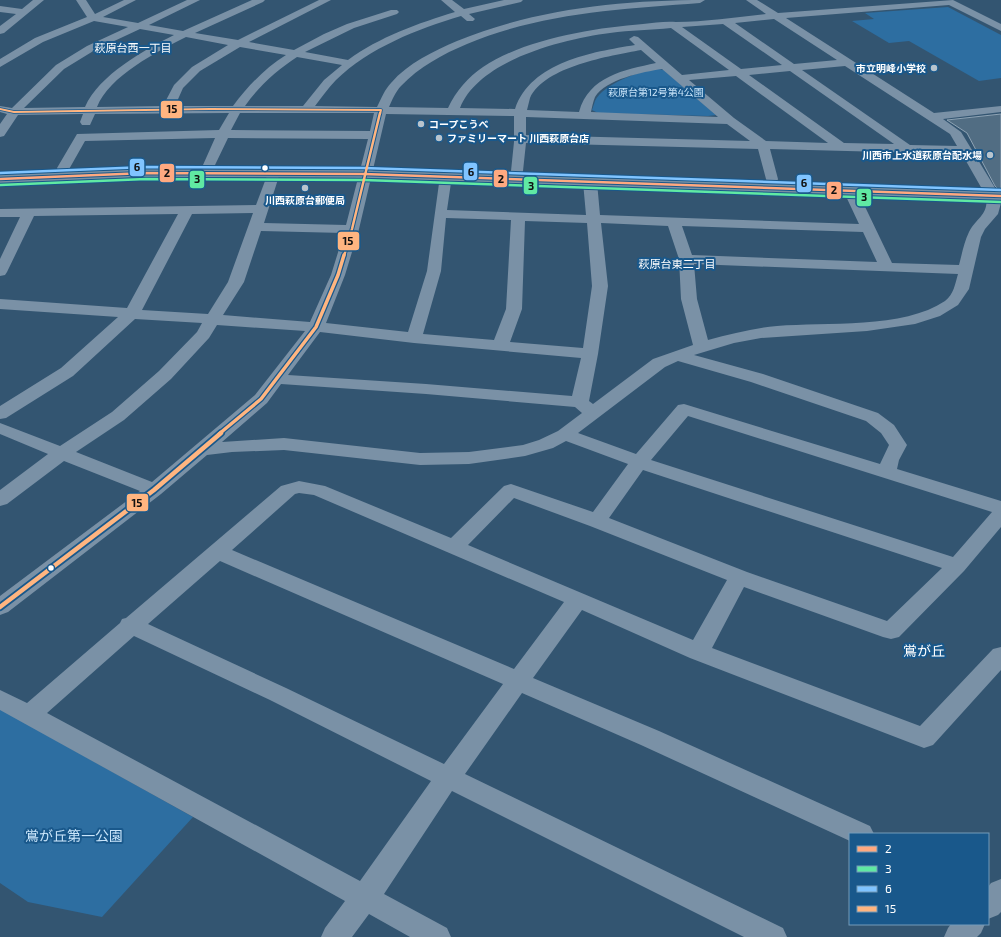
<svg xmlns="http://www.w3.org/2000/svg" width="1001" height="937" viewBox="0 0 1001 937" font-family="'Exo 2','Noto Sans JP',sans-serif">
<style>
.green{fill:#2d6ea1}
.building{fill:#516d83;stroke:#8ea3b4}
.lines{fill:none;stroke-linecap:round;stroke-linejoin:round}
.minor{fill:#7a91a6;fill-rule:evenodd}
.major{fill:#7990a3;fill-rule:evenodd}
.bus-1-casing{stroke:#19588b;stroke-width:4.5}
.bus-2-casing{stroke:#19588b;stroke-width:4.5}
.bus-3-casing{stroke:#19588b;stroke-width:4.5}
.bus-4-far3-casing{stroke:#19588b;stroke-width:3.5}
.bus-4-far2-casing{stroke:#19588b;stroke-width:4.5}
.bus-4-far1-casing{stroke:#19588b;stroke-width:6}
.bus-4-casing{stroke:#19588b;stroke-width:8}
.bus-1{stroke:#ffa980;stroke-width:2.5}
.bus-2{stroke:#60e9a3;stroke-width:2.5}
.bus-3{stroke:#80c4ff;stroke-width:2.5}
.bus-4-far3{stroke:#ffb580;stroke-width:2}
.bus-4-far2{stroke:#ffb580;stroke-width:2.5}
.bus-4-far1{stroke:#ffb580;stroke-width:3.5}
.bus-4{stroke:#ffb580;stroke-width:4.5}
.poi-dot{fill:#b8c4cd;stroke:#19588b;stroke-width:1.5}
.bus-dot{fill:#fff;stroke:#19588b;stroke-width:1.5}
.labels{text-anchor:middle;stroke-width:4;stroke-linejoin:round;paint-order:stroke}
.far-poi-label{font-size:10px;font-weight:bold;fill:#fff;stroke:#19588b;text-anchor:end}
.far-park-label{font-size:10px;fill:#c9e5fa;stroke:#19588b}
.far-neighbourhood-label{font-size:11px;fill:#fff;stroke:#19588b}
.quarter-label{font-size:14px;fill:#fff;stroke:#19588b}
.near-park-label{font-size:14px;fill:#c9e5fa;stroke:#19588b}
.line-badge{stroke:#19588b;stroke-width:1.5}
.pale-badge-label{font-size:11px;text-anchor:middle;font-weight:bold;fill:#111}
</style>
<rect width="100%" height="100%" fill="#335571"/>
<path class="green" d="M 948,7 L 1001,35 L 1001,78 L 979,81 L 909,41 L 889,43 L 852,21 L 874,19 L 865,13 Z
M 658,69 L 664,70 L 716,115 L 708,116 L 598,113 L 592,110 C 593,107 594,104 595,101 C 603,84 641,70 658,69 Z
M 0,709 L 193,817 L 102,917 L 28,902 L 0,883 Z"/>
<path class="building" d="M 1001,114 L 1001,190 L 998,189 L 995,186 L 967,133 L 947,120 Z"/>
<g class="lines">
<path class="minor" d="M 33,0 L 44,0 L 4,33 L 0,34 L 0,26 L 16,14 L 0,12 L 0,6 L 22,9 Z
M 76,0 L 86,0 L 95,14 L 124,0 L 136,0 L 103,17 L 138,23 L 187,0 L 200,0 L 149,25 L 183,31 L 252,0 L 265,0 L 263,2 L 195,33 L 238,40 L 319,0 L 331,0 L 249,42 L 294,50 L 324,34 L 347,24 L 391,10 L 397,10 L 399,12 L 397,14 L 354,28 L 305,52 L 348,60 C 379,37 419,23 455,12 L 441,0 L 452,0 L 464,9 L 504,0 L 523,0 L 521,2 L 469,14 L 475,19 L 473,21 L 467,21 L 461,16 C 417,29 369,48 336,80 C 328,88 322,97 315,106 L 377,107 C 381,99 385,89 391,83 C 408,63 434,51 457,41 C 535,9 621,0 705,0 L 700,3 C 621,9 541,13 467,44 C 443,54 419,67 401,86 C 396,91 392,100 389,107 L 448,108 C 456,91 468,77 483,67 C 525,39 593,28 643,24 C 654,23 665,21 676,22 C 705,22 737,17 766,14 L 746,0 L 757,0 L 778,13 L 953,0 L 1001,24 L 1001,31 L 949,5 L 786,18 L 934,113 L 1001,106 L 1001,112 L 943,119 L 961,132 L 1000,196 L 1001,203 L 998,214 L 985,229 L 981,237 L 969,289 L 958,305 L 940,316 L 915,324 L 867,331 L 761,338 L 734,343 L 694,355 L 763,374 L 878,413 L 894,425 L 907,445 L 899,460 L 897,469 L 1001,501 L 1001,527 L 964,571 L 899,637 L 891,639 L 883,637 L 744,587 L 712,648 L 920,726 L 993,649 L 1001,647 L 1001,670 L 933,745 L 924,748 L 690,658 L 582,610 L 533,678 L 659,731 L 870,826 L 874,834 L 850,834 L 850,841 L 641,745 L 522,693 L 465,774 L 783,928 L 787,937 L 744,937 L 452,791 L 384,894 L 447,928 L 451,937 L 410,937 L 369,914 L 352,937 L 321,937 L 325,928 L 345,901 L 0,710 L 0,690 L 27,703 L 120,623 L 122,619 L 126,618 L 281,486 L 299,481 L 325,486 L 451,538 L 504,486 L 511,484 L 593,512 L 628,464 L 566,441 L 553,448 L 525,456 L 469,464 L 420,465 L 284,450 L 232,452 L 207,455 L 161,494 L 8,612 L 0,615 L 0,596 L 140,491 L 64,461 L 7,504 L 0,506 L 0,490 L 48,454 L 0,434 L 0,423 L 60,446 L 112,412 L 159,371 L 197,332 L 202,323 L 135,319 L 73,376 L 6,418 L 0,419 L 0,406 L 61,368 L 118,317 L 0,309 L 0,299 L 127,308 L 178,214 L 34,216 L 7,272 L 5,275 L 0,276 L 0,259 L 20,217 L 0,217 L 0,209 L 256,205 L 268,173 L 269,170 L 279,170 L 280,173 L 264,223 L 346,225 L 368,139 L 228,138 L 215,165 L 213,168 L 205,168 L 203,165 L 215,138 L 85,141 L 68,171 L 58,171 L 57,168 L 77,134 L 219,130 L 229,113 L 95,114 L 90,125 L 82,125 L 80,122 L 83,114 L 18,115 L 4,136 L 0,137 L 0,124 L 7,114 L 0,112 L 0,106 L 12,108 L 56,65 L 87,46 L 128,27 L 94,21 L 43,42 L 0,67 L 0,59 L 35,38 L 87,17 ZM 774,19 L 837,60 L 794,64 L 735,23 ZM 723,24 L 782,65 L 741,69 L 682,27 ZM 671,28 L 729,70 L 682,75 L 638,37 L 634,36 L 629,39 L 635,45 C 592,52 531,62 515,109 L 460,108 C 479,60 563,39 610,33 C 630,30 651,30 671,28 ZM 140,29 L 174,35 C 144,50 99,75 85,107 L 24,108 L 64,69 L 95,50 ZM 186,37 L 228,45 L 192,67 L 174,85 L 163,106 L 97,107 C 109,76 158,51 186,37 ZM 240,47 L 286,55 C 265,68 248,86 233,106 L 175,106 L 183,88 L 200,71 ZM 641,50 L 656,63 C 624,70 589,76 579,112 L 527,110 C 528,106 529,102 530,98 C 545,66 610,56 641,50 ZM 297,57 L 342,65 L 324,80 L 303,106 L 245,106 C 259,86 277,70 297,57 ZM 845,66 L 950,134 L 957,146 L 910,145 L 802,70 ZM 662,69 L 718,117 L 591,112 C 592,107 593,102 595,97 C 606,79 643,72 662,69 ZM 790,71 L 894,144 L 844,143 L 749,75 ZM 736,76 L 828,143 L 766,141 L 734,118 L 689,80 ZM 240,113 L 374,113 L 370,131 L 231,130 ZM 386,114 L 514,116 L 514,142 L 511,171 L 512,174 L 522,174 L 523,171 L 526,143 L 758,149 L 766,179 L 767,182 L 777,182 L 778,179 L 770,149 L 962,154 L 986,196 C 989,215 977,217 969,232 C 964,242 962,254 959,265 L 892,263 L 857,190 L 855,187 L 845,187 L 843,190 L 859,224 L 600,215 L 597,182 L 595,179 L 585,179 L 583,182 L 586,215 L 447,210 L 452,176 L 451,173 L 441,173 L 440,176 L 427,271 L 408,332 L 326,323 L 345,275 L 359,229 ZM 526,117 L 727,124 L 750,141 L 526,135 ZM 253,213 L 228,282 L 208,314 L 142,310 L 192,214 ZM 446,218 L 511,220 L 506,309 L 494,340 L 423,334 L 441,271 ZM 525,221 L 587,223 L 592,286 L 583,348 L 510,342 L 522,309 ZM 601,223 L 668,226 L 679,259 L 681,299 L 693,345 L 653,359 L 593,404 L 589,401 L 598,354 L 608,286 ZM 682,226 L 863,232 L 877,262 L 692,255 ZM 261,231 L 344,233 L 331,275 L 310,322 L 223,315 L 244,282 ZM 694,264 L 958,274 C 955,284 954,294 945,301 C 904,329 825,322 777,326 C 754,328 731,334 708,340 L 697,299 ZM 217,325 L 305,331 L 255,395 L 152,482 L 76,452 L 124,420 L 171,379 L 209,338 ZM 320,332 L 414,343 L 581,358 L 572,396 L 426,384 L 288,375 ZM 678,361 L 751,382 L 866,421 L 881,433 L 889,445 L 880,464 L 684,404 L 678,405 L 636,454 L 578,433 L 665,367 ZM 281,384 L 426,394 L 575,407 L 582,413 L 558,431 L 539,440 L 523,445 L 469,452 L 420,453 L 284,438 L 222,442 L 267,403 ZM 688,416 L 992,512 L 953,557 L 651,460 ZM 643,470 L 942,568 L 887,621 L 747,572 L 609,518 ZM 299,493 L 314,495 L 564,602 L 514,669 L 232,550 L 295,494 ZM 514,498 L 590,526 L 727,580 L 693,640 L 468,545 ZM 220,561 L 503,684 L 444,764 L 286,688 L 148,624 ZM 134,636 L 270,700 L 431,781 L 360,881 L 47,713 Z
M 1001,879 L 1001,912 L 998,915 L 988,919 L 988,887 L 991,883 Z
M 951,924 L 985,924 L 981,933 L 977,937 L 944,937 L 948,928 Z"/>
<path class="major" d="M 146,169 L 364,170 L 1001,191 L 1001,201 L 364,178 L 146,177 L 0,184 L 0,174 Z"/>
<g class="bus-1-casing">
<path id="bus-1" d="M 0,179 L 146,173 L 364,174 L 1001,196"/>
</g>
<g class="bus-2-casing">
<path id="bus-2" d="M 0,185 L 146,179 L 364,180 L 1001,202"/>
</g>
<g class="bus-3-casing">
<path id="bus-3" d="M 0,173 L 146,167 L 364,168 L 1001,190"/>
</g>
<g class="bus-4-far3-casing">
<path id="bus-4-far3" d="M 0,109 L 14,112 L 210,109 L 381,110 L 380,114"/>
</g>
<g class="bus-4-far2-casing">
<path id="bus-4-far2" d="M 344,256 L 352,229 L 380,113"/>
</g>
<g class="bus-4-far1-casing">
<path id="bus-4-far1" d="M 219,434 L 261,399 L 316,327 L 338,275 L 344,255"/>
</g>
<g class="bus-4-casing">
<path id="bus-4" d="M 0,607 L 154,490 L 221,433"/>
</g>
<use href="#bus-1" class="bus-1"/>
<use href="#bus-2" class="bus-2"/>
<use href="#bus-3" class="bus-3"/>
<use href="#bus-4-far3" class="bus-4-far3"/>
<use href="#bus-4-far2" class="bus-4-far2"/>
<use href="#bus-4-far1" class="bus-4-far1"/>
<use href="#bus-4" class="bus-4"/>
</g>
<g class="poi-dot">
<circle cx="934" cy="68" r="4"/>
<circle cx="421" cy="124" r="4"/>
<circle cx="439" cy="138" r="4"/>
<circle cx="990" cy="155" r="4"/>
<circle cx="305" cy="188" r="4"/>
</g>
<g class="bus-dot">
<circle cx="265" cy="168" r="3.5"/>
<circle cx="51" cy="568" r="3.5"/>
</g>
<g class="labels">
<g class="far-poi-label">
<text x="926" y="72">市立明峰小学校</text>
<text x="429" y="128" text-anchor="start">コープこうべ</text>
<text x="447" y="142" text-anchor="start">ファミリーマート 川西萩原台店</text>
<text x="982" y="159">川西市上水道萩原台配水場</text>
<text x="305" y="204" text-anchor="middle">川西萩原台郵便局</text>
</g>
<g class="far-park-label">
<text x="656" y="96">萩原台第12号第4公園</text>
</g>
<g class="far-neighbourhood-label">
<text x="133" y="52">萩原台西一丁目</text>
<text x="677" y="268">萩原台東二丁目</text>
</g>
<g class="quarter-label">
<text x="924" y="656">鴬が丘</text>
</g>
<g class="near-park-label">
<text x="74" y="841">鴬が丘第一公園</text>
</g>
</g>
<g class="line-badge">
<rect x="160" y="100" width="23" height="19" rx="4" fill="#ffb580"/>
<rect x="129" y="158" width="16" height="19" rx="4" fill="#80c4ff"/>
<rect x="463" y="162" width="15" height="19" rx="4" fill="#80c4ff"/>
<rect x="159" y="163" width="16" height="20" rx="4" fill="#ffa980"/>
<rect x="493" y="169" width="15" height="19" rx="4" fill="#ffa980"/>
<rect x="189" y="170" width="16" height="19" rx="4" fill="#60e9a3"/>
<rect x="796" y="174" width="16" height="19" rx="4" fill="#80c4ff"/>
<rect x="523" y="176" width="15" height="19" rx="4" fill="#60e9a3"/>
<rect x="826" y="181" width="16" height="19" rx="4" fill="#ffa980"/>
<rect x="856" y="188" width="16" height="19" rx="4" fill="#60e9a3"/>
<rect x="337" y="231" width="23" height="20" rx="4" fill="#ffb580"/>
<rect x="126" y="493" width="23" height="19" rx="4" fill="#ffb580"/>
</g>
<g class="pale-badge-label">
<text x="172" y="113">15</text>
<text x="137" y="171">6</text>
<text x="471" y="176">6</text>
<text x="167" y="177">2</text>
<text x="501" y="183">2</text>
<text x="197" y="183">3</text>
<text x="804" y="187">6</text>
<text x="531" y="190">3</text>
<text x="834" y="194">2</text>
<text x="864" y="201">3</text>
<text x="348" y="245">15</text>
<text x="137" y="507">15</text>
</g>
<rect x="849" y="833" width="140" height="92" fill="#19588b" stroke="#759bb9"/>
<rect x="857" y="846" width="20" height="6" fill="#ffa980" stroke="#759bb9"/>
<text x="885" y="853" font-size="12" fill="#ffffff">2</text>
<rect x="857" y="866" width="20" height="6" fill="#60e9a3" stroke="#759bb9"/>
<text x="885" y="873" font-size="12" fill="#ffffff">3</text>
<rect x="857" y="886" width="20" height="6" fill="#80c4ff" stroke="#759bb9"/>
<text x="885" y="893" font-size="12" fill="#ffffff">6</text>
<rect x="857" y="906" width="20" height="6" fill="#ffb580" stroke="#759bb9"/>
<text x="885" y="913" font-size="12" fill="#ffffff">15</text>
</svg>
